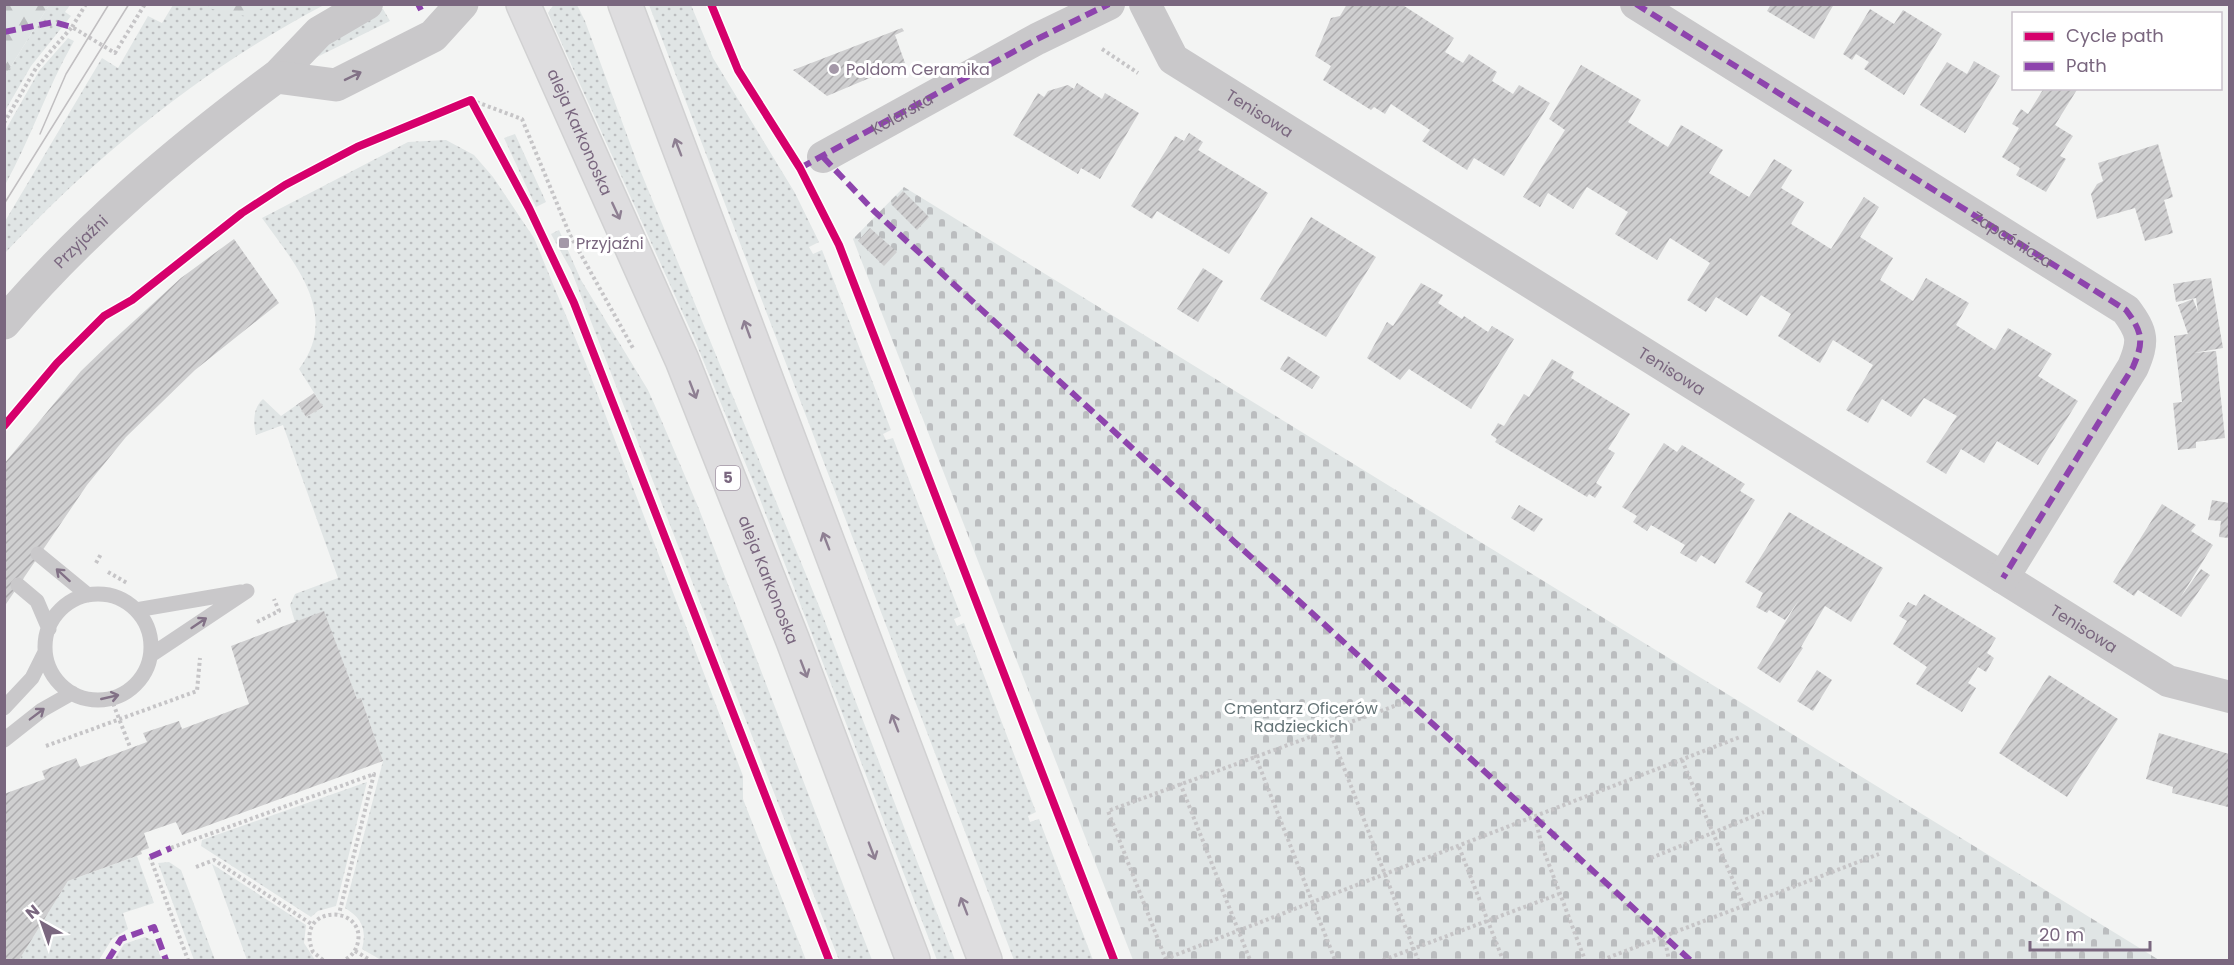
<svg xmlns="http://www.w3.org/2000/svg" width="2234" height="965" viewBox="0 0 2234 965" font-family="Poppins,sans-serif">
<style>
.grass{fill:url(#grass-dots)}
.forest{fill:url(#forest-firs)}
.cemetery{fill:url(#cemetery-stones)}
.building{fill:url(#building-hatch)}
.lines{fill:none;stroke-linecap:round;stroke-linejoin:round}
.primary-casing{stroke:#d1d1d2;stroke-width:36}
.path{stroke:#c6c5c7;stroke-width:4;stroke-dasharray:3 3;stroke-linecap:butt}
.service{stroke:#c9c8ca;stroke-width:15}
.minor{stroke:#c9c8ca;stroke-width:32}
.tertiary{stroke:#c9c8ca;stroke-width:33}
.primary{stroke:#dedddf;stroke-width:33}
.tram{stroke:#c1bfc1;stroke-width:1.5}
.quiet{stroke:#8e44ad;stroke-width:6;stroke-dasharray:12 6;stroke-linecap:butt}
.cycleway-casing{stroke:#fff;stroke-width:11}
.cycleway{stroke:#d6006c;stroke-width:8}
.oneway{stroke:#827186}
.oneway2{stroke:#8e7f92}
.poi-dot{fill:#a498a8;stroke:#fff;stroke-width:2}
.labels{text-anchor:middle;stroke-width:6;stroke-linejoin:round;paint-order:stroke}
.shield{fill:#fff;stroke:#a295a5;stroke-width:1.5}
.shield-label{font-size:15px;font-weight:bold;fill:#7a677f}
.poi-label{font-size:16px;fill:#7a677f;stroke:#fff;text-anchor:start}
.street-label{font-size:16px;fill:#7a677f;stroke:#fff}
.park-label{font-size:16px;fill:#657477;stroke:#fff}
</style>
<defs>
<pattern id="grass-dots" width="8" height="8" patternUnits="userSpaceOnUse" patternTransform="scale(1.5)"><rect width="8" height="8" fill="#e0e5e5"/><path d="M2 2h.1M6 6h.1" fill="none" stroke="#bbbdbf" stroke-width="1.8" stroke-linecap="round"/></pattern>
<pattern id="forest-firs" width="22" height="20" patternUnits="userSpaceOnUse" patternTransform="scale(1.5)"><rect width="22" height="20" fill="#e0e5e5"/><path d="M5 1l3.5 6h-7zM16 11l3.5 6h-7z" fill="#bbbdbf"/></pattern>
<pattern id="cemetery-stones" width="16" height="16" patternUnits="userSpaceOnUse" patternTransform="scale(1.5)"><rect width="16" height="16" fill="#e0e5e5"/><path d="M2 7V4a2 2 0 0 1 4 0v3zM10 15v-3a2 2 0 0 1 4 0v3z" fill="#bbbdbf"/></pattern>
<pattern id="building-hatch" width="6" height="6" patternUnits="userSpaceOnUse" patternTransform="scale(1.5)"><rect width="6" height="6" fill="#cfcfd0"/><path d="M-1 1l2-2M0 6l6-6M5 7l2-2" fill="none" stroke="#adacae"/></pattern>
</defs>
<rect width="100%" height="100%" fill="#f3f4f3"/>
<path class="grass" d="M 554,4 L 577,5 L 585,21 L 638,165 L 821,611 L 955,960 L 937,960 L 756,489 L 694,338 L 548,13 Z
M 49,5 L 70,5 L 65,12 L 71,16 L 31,66 L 5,111 L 5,76 Z
M 173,5 L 324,5 C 204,68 97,154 5,253 L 4,223 L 102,58 L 118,68 L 148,16 L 162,23 Z
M 649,5 L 691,5 L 713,58 L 795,193 L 819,242 L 809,247 L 813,254 L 822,250 L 891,430 L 883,434 L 886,440 L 893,438 L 961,616 L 954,619 L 957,626 L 964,623 L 1036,812 L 1028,816 L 1030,822 L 1039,819 L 1093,960 L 1014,960 Z
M 383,9 L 390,21 L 315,58 L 313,51 Z
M 68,38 L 74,41 C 47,88 31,138 5,185 L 5,131 L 39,71 Z
M 515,134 L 546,202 L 536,207 L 504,138 Z
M 446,140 L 474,155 L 493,177 L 534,238 L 586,364 L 743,776 L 743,799 L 806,960 L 381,960 L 362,949 C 367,930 362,918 345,908 L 383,761 L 361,698 L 357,699 L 324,612 L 295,622 L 290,605 L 295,594 L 338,578 L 283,425 L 256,435 C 253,422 253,408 263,399 L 281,416 L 298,404 L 306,417 L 323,407 L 299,369 C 341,314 294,263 262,218 L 408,142 Z
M 559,230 L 581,280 L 648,390 L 660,417 L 699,509 L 872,960 L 839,960 L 571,270 L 551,234 Z
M 367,782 L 336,906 L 318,911 L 311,917 L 201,846 L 202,840 Z
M 137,856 L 154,903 L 123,913 L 128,929 L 112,939 L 99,960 L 19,960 L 68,881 Z
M 169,862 L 181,870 L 215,960 L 194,960 L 158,863 Z
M 212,864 L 306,925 L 304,943 L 315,960 L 247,960 Z
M 145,937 L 154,941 L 162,960 L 114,960 L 124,944 Z"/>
<path class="forest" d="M 5,4 L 49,5 L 5,76 L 4,5 Z
M 207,5 L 206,5 L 270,5 L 245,16 L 212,9 Z"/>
<path class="cemetery" d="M 904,187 L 2159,960 L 1133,960 L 853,239 Z"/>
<path class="building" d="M 1347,4 L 1401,4 L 1454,38 L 1445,52 L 1463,63 L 1469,54 L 1497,72 L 1492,81 L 1513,94 L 1519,85 L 1550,103 L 1504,176 L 1474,158 L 1467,170 L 1422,141 L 1430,130 L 1391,104 L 1385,114 L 1374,107 L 1371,110 L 1323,80 L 1331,66 L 1315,56 L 1331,18 L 1340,16 Z
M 1771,4 L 1834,4 L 1814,39 L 1767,11 Z
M 1870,9 L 1894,24 L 1903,10 L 1942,34 L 1904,95 L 1864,69 L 1869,62 L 1856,54 L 1852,60 L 1843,54 Z
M 902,28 L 904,31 L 895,35 L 905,63 L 827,96 L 793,70 Z
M 1974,61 L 2000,76 L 1965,133 L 1920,105 L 1947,62 L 1967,74 Z
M 1581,65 L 1641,100 L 1628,122 L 1668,147 L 1681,125 L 1723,150 L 1709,173 L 1749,197 L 1774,159 L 1792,170 L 1781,188 L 1804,202 L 1791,224 L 1831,249 L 1864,197 L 1879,207 L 1860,237 L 1893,258 L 1880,280 L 1913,301 L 1926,278 L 1969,303 L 1956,325 L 1995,350 L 2008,328 L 2052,354 L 2038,376 L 2078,401 L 2038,465 L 1997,441 L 1984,463 L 1961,449 L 1946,474 L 1926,462 L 1957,416 L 1924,398 L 1911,417 L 1882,399 L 1868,423 L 1846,410 L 1873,365 L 1833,340 L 1820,363 L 1778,336 L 1791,314 L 1761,295 L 1747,316 L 1716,297 L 1706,312 L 1687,300 L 1710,263 L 1670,238 L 1657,260 L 1615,234 L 1628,212 L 1587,187 L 1573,209 L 1548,193 L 1540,207 L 1523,197 L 1565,130 L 1549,119 Z
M 1077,83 L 1102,99 L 1105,93 L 1139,113 L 1100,179 L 1081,168 L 1078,174 L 1013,135 L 1038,93 L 1044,97 L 1048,91 L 1068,85 L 1074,89 Z
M 2044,88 L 2078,88 L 2055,125 L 2073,136 L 2060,156 L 2066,159 L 2046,192 L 2016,175 L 2020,168 L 2002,157 L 2019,128 L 2012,124 L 2021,109 L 2028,114 Z
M 1189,133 L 1203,142 L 1198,150 L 1268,193 L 1229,254 L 1157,211 L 1152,219 L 1131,206 L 1175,136 L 1184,141 Z
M 2158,144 L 2173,197 L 2164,200 L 2173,233 L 2145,241 L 2135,208 L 2097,219 L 2091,194 L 2097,184 L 2103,181 L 2098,163 Z
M 903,191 L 929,217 L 917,230 L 891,204 Z
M 1311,217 L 1376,257 L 1326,337 L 1260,299 Z
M 870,228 L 897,252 L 884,266 L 858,241 Z
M 234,239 L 279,303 L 195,370 L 126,437 L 87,485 L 4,607 L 4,464 L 81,371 L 111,342 L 181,278 Z
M 1203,268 L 1223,281 L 1198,322 L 1177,309 Z
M 2211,278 L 2223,348 L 2193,353 L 2216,351 L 2225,438 L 2196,442 L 2196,448 L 2178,450 L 2173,403 L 2182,402 L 2174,336 L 2188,334 L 2178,305 L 2193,299 L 2198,312 L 2196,298 L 2176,302 L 2173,284 Z
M 1421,283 L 1443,295 L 1438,303 L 1462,319 L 1464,316 L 1488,332 L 1492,326 L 1514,339 L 1471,409 L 1409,369 L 1400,380 L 1367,358 L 1387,322 L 1393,326 Z
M 1288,356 L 1320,377 L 1312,389 L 1280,369 Z
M 1552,359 L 1574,372 L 1571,378 L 1630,414 L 1608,449 L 1615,453 L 1596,483 L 1602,487 L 1595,498 L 1589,494 L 1587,497 L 1495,442 L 1497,439 L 1491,435 L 1498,423 L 1504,426 L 1524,394 L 1529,397 Z
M 314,393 L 323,407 L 306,417 L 298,404 Z
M 1664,443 L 1677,452 L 1682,445 L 1745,484 L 1740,491 L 1755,500 L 1715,564 L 1701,555 L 1696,562 L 1680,553 L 1685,545 L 1651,525 L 1647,531 L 1633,522 L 1637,516 L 1622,507 Z
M 2212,500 L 2229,503 L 2229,538 L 2219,537 L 2221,521 L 2208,520 Z
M 2162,504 L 2196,525 L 2191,531 L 2213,545 L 2180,598 L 2201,569 L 2210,575 L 2181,617 L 2138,590 L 2134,596 L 2113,582 Z
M 1519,505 L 1543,519 L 1534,532 L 1511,518 Z
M 1789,512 L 1883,568 L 1851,622 L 1825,606 L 1801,647 L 1803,648 L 1780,683 L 1757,668 L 1799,600 L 1785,620 L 1769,610 L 1767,613 L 1756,607 L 1763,593 L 1745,582 Z
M 1924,594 L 1996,638 L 1987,653 L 1994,658 L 1986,672 L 1978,667 L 1968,683 L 1976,688 L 1962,712 L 1916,684 L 1927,667 L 1893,644 L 1907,621 L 1899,616 L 1908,602 L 1916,606 Z
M 324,611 L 357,699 L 361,698 L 383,761 L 182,835 L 176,822 L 144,833 L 149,848 L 141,851 L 142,854 L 68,881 L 19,960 L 4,960 L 4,794 L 45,779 L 42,771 L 76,758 L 80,767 L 147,742 L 143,733 L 179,721 L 182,729 L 249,704 L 231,646 Z
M 1817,670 L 1832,680 L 1813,711 L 1797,701 Z
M 2049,675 L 2118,719 L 2067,797 L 1999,753 Z
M 2159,733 L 2229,754 L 2228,807 L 2172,793 L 2173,787 L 2146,779 Z"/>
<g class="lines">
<g class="primary-casing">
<g id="primary">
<path id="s5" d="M 523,4 L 682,360 L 793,641 L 913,960"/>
<path d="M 625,4 L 985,960"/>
</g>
</g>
<path class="path" d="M 72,27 L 86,4
M 1102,49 L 1138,73
M 471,100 L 522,119 L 570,235 L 634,350
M 4,123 L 36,68 L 72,27 L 115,53 L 145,4
M 96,563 L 101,554
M 108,572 L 127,583
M 257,622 L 279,611 L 274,599
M 111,698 L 130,747
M 1329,729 L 1418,960
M 46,746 L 197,691 L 200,658
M 1255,755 L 1335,960
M 1682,760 L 1744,906
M 1180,783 L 1250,960
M 1535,818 L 1542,846 L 1585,960
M 1459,847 L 1503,960
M 171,848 L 374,774 L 339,914
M 150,857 L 188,960
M 1651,858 L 1764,812
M 196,867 L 214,860 L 313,925
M 1664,936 L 1669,960
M 355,951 L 370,960
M 1165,959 L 1740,737
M 323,960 L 313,952 C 293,905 365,903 358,942 C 356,951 351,957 344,960
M 1166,960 L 1108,811 L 1408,701
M 1383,960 L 1559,894
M 1602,960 L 1879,854"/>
<path class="service" d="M 38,554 L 88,595
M 18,585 L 37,601 L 49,629
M45 647a53 53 0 1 1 106 0a53 53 0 1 1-106 0Z
M 136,610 L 241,592
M 151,655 L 247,591
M 4,708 L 32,678 L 45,652
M 4,740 L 42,710 L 72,693"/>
<g class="minor">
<path id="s1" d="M 1145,4 L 1173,59 L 2168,681 L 2230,697"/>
<path id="s2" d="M 1636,4 L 2126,310 C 2143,333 2144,341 2133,367 L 2003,578"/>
<path d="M 276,77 L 319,32 L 367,4"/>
<path id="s3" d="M 823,157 L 1037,39 L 1109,4"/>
</g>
<path class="tertiary" id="s4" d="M 4,323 C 84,229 178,150 276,77 L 336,85 L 433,36 L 462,4"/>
<use href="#primary" class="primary"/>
<path class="tram" d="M 40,134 L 66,74 L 109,4
M 4,204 L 129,4"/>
<path class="quiet" d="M 418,4 L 421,10
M 1636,4 L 2126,310 C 2143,333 2144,341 2133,367 L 2003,578
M 4,32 L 54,22 L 72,27
M 823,157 L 874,211 L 1690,960
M 800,168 L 1037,39 L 1109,4
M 150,857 L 171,848
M 108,960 L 121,939 L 154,927 L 166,960"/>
<g class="cycleway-casing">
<path id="cycleway" d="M 711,4 L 738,70 L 800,168 L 839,245 L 1114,960
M 4,426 L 57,363 L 104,316 L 132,300 L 242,213 L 285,185 L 357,147 L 471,100 L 529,208 L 574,303 L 829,960"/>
</g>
<use href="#cycleway" class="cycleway"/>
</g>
<defs><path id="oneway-shaft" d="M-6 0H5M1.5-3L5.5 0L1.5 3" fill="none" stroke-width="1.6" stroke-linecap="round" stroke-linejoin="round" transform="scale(1.5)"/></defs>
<g class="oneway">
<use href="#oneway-shaft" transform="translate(353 76) rotate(-26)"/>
<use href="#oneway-shaft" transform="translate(63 575) rotate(-138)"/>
<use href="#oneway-shaft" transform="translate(199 623) rotate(-34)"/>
<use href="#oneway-shaft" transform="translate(110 697) rotate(-13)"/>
<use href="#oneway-shaft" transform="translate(37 714) rotate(-37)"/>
</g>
<g class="oneway2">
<use href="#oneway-shaft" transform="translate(678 147) rotate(-111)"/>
<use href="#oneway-shaft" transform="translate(616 211) rotate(65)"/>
<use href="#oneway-shaft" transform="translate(747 329) rotate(-110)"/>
<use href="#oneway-shaft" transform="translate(693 390) rotate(69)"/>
<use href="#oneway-shaft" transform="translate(826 541) rotate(-111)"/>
<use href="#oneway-shaft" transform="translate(804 669) rotate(69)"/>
<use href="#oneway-shaft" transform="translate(895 723) rotate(-111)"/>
<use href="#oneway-shaft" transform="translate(872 851) rotate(69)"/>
<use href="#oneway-shaft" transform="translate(964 906) rotate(-111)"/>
</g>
<g class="poi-dot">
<circle cx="834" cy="69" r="6"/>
<rect x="558" y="237" width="12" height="12" rx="3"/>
</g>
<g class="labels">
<rect class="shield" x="716" y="466" width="24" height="24" rx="4.5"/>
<g class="shield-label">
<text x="728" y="483">5</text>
</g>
<g class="poi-label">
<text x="846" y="75">Poldom Ceramika</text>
<text x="576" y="249">Przyjaźni</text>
</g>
<g class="street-label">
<text dy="6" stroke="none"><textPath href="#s3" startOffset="90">Kolarska</textPath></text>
<text dy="6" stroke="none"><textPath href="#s1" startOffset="164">Tenisowa</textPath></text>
<text dy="6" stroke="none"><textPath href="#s5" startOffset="140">aleja Karkonoska</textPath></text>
<text dy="6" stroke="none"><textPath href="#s2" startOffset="444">Zapaśnicza</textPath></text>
<text dy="6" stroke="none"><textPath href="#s4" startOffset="112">Przyjaźni</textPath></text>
<text dy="6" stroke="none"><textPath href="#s1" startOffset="650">Tenisowa</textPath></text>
<text dy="6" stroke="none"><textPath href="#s5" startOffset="626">aleja Karkonoska</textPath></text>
<text dy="6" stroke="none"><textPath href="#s1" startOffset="1136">Tenisowa</textPath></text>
</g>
<g class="park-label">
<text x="1301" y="714">Cmentarz Oficerów<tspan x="1301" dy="18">Radzieckich</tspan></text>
</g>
</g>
<rect width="2234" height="965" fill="none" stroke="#7a677f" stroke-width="12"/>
<rect x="2012" y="12" width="210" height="78" fill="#ffffff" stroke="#cac2cc" stroke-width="1.5"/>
<rect x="2024" y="32" width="30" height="9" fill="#d6006c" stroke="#cac2cc" stroke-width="1.5"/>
<text x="2066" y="42" font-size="18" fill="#7a677f">Cycle path</text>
<rect x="2024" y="62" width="30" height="9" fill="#8e44ad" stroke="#cac2cc" stroke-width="1.5"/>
<text x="2066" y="72" font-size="18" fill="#7a677f">Path</text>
<g transform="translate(42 923) rotate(320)" stroke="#ffffff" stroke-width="4.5" paint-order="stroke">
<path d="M0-4.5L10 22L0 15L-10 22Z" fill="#7a677f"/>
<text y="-9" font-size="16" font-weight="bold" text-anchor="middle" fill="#7a677f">N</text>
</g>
<path d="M2030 941v9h120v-9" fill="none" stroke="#7a677f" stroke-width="3"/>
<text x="2039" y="941" font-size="18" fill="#7a677f" stroke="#ffffff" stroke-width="4.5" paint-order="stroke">20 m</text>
</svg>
